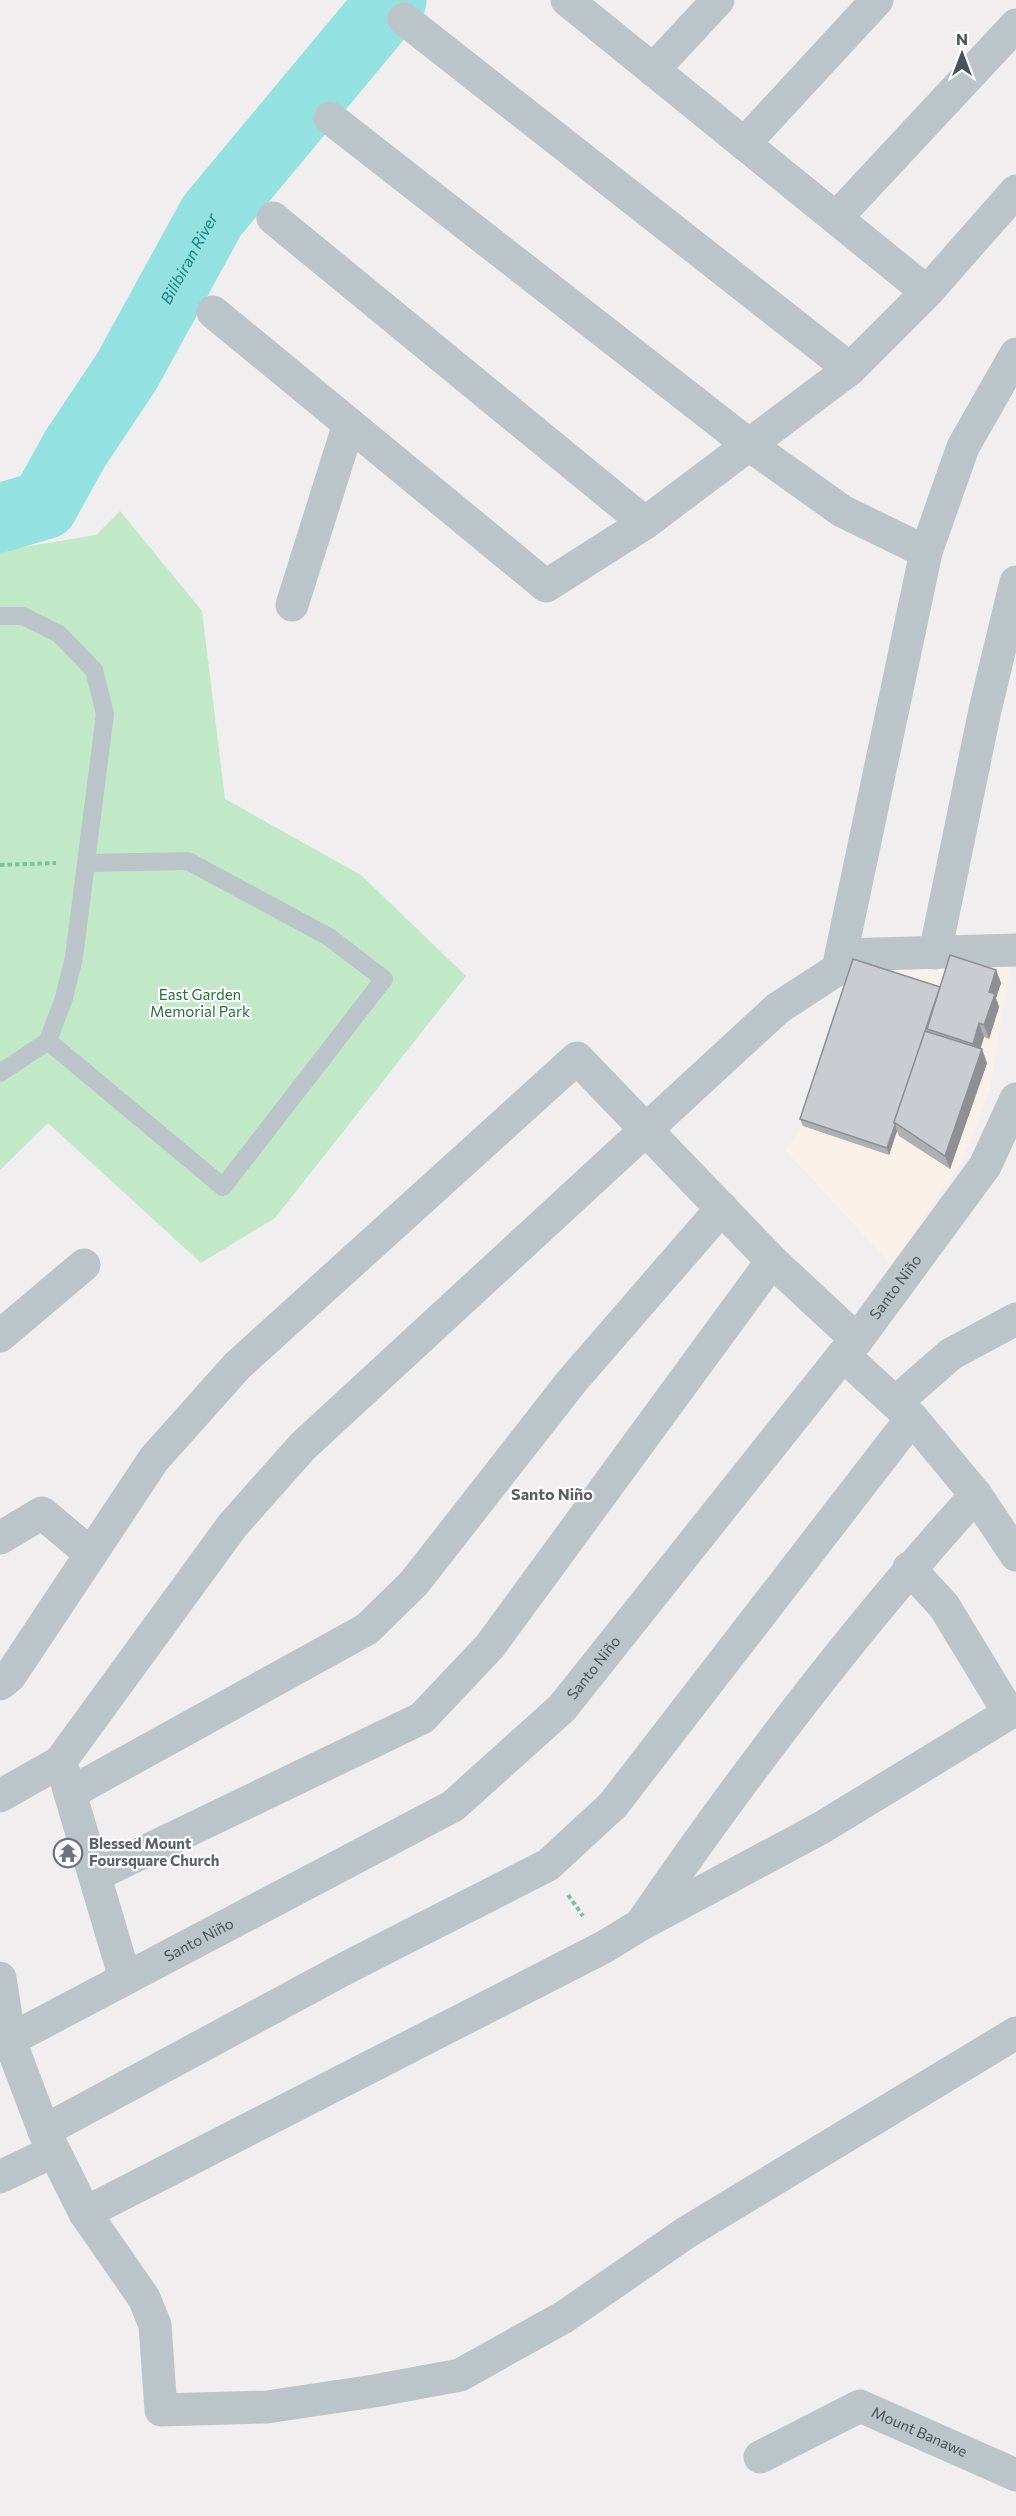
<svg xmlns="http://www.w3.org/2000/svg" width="1016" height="2516" viewBox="0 0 1016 2516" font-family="Commissioner,sans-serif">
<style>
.commercial{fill:#f9f1e8}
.green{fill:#c1e9c8}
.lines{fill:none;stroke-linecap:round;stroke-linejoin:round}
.river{stroke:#93e1e1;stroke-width:69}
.path{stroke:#7dc392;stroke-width:4;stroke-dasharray:4.5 3;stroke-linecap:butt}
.lane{stroke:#bbc5c9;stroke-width:18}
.street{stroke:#bbc5c9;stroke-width:33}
.wall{fill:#adafb3}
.shaded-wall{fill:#8d8f92}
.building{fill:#c9ccd0;stroke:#8d8f92;stroke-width:1.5}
.labels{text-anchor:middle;stroke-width:4.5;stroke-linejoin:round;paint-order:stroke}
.park-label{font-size:15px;fill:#227139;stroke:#fff}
.street-label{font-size:15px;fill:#485459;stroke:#fff}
.worship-label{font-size:15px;font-weight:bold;fill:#5b616d;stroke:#fff;text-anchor:start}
.water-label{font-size:16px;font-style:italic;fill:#1b8283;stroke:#fff}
.neighbourhood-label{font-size:16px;font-weight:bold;fill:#5b5f62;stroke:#fff}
</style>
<rect width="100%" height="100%" fill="#f0eeee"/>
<path class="commercial" d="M 856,965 L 1011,967 L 989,1092 L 963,1160 L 891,1265 L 785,1150 L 803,1126 Z"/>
<path class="green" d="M 120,511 L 202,611 L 225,799 L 361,875 L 466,976 L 275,1218 L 201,1263 L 48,1123 L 0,1170 L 0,551 L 96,535 Z"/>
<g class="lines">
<path class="river" id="s1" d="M 0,518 L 44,505 L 75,449 L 127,371 L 212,216 L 392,0"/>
<path class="path" d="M 0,865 L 56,863
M 568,1895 L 583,1916"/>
<path class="lane" d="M 0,616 L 23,616 L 59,634 L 94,670 L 105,714 L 74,957 L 64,998 L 48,1041 L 0,1073
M 48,1041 L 223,1187 L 384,979 L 329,937 L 188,861 L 86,863"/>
<g class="street">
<path d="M 567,0 L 927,292"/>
<path d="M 404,19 L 850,369"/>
<path d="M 653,70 L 718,0"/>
<path d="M 330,118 L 748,444 L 842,511 L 926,552"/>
<path d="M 744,144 L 877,0"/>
<path d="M 273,218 L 645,523"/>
<path d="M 836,218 L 1016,25"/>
<path d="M 213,312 L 546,586 L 645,523 L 850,369 L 927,292 L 1016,191"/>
<path d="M 292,605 L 349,424"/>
<path d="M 935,953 L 985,710 L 1016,582"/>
<path d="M 841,955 L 1016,950"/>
<path d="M 0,1336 L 84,1265"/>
<path d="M 843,1355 L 912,1418 L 976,1495 L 1016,1555"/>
<path d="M 896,1402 L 951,1354 L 1016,1319"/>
<path d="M 0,1538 L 42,1513 L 91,1554"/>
<path d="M 909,1568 L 944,1606 L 1009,1713"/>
<path d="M 0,1684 L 10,1676 L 154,1459 L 237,1366 L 577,1058 L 772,1261 L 857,1340"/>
<path d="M 64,1773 L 125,1978"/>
<path d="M 72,1792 L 367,1629 L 414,1583 L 572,1381 L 722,1208"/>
<path d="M 0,1796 L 60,1762 L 232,1526 L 303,1446 L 778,1008 L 838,969 L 926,552 L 963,447 L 1016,354"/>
<path d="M 96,1875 L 422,1718 L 490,1646 L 772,1261"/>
<path d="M 643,1921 C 745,1773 855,1628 976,1495"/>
<path d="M 0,1978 L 10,2041 L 44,2131 L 85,2213 L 144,2298 L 155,2325 L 161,2410 L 267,2407 L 374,2391 L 460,2375 L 564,2317 L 687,2232 L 1016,2033"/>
<path id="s2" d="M 0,2045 L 453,1806 L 562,1708 L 843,1355 L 857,1340 L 985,1166 L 1016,1099"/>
<path d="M 44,2131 L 346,1968 L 548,1865 L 613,1805 L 912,1418"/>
<path d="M 0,2177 L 54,2151"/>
<path d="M 85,2213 L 604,1947 L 640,1925 L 821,1828 L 1016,1709"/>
<path id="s3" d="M 760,2457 L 860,2406 L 1016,2475"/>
</g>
</g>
<path class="wall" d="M 996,970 L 1001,983 L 996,998 L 999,1007 L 989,1039 L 984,1037 L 980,1049 L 987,1063 L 950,1169 L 899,1136 L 897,1131 L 889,1155 L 803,1126 L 800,1119 L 940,987 Z"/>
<path class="shaded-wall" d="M 996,970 L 1001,983 L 996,998 L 999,1007 L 989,1039 L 984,1025 L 989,992 Z
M 979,1023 L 984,1037 L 978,1057 L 973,1044 Z
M 982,1049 L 987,1063 L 950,1169 L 945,1156 Z
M 895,1125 L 897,1131 L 889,1155 L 887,1148 Z"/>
<path class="building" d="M 950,955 L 996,970 L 989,992 L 995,994 L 984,1025 L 979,1023 L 973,1044 L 927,1029 Z
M 853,959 L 940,987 L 894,1122 L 895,1125 L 887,1148 L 800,1119 Z
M 925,1031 L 982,1049 L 945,1156 L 894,1122 Z"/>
<defs>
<g id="temple-ring" transform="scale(1.5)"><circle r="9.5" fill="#fff" stroke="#6b7280" stroke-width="1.5"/><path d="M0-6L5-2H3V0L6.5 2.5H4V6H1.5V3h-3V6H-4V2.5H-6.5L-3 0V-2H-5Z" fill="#6b7280"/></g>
</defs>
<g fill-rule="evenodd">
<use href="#temple-ring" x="68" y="1853"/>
</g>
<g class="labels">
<g class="park-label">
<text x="200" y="1000">East Garden<tspan x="200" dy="17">Memorial Park</tspan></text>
</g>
<g class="street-label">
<text dy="5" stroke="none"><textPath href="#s2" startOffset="1196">Santo Niño</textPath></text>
<text dy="5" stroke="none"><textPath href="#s2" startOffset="710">Santo Niño</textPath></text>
<text dy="5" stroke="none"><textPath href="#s2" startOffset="225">Santo Niño</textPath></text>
<text dy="5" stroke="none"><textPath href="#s3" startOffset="177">Mount Banawe</textPath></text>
</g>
<g class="worship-label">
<text x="89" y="1849">Blessed Mount<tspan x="89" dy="17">Foursquare Church</tspan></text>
</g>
<g class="water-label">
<text dy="6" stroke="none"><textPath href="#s1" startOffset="332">Bilibiran River</textPath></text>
</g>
<g class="neighbourhood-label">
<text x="552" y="1500">Santo Niño</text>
</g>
</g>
<g transform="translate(962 54)" stroke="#ffffff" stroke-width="4.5" paint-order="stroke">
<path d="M0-4.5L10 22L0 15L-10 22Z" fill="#485459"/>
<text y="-9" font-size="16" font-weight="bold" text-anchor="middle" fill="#485459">N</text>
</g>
</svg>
